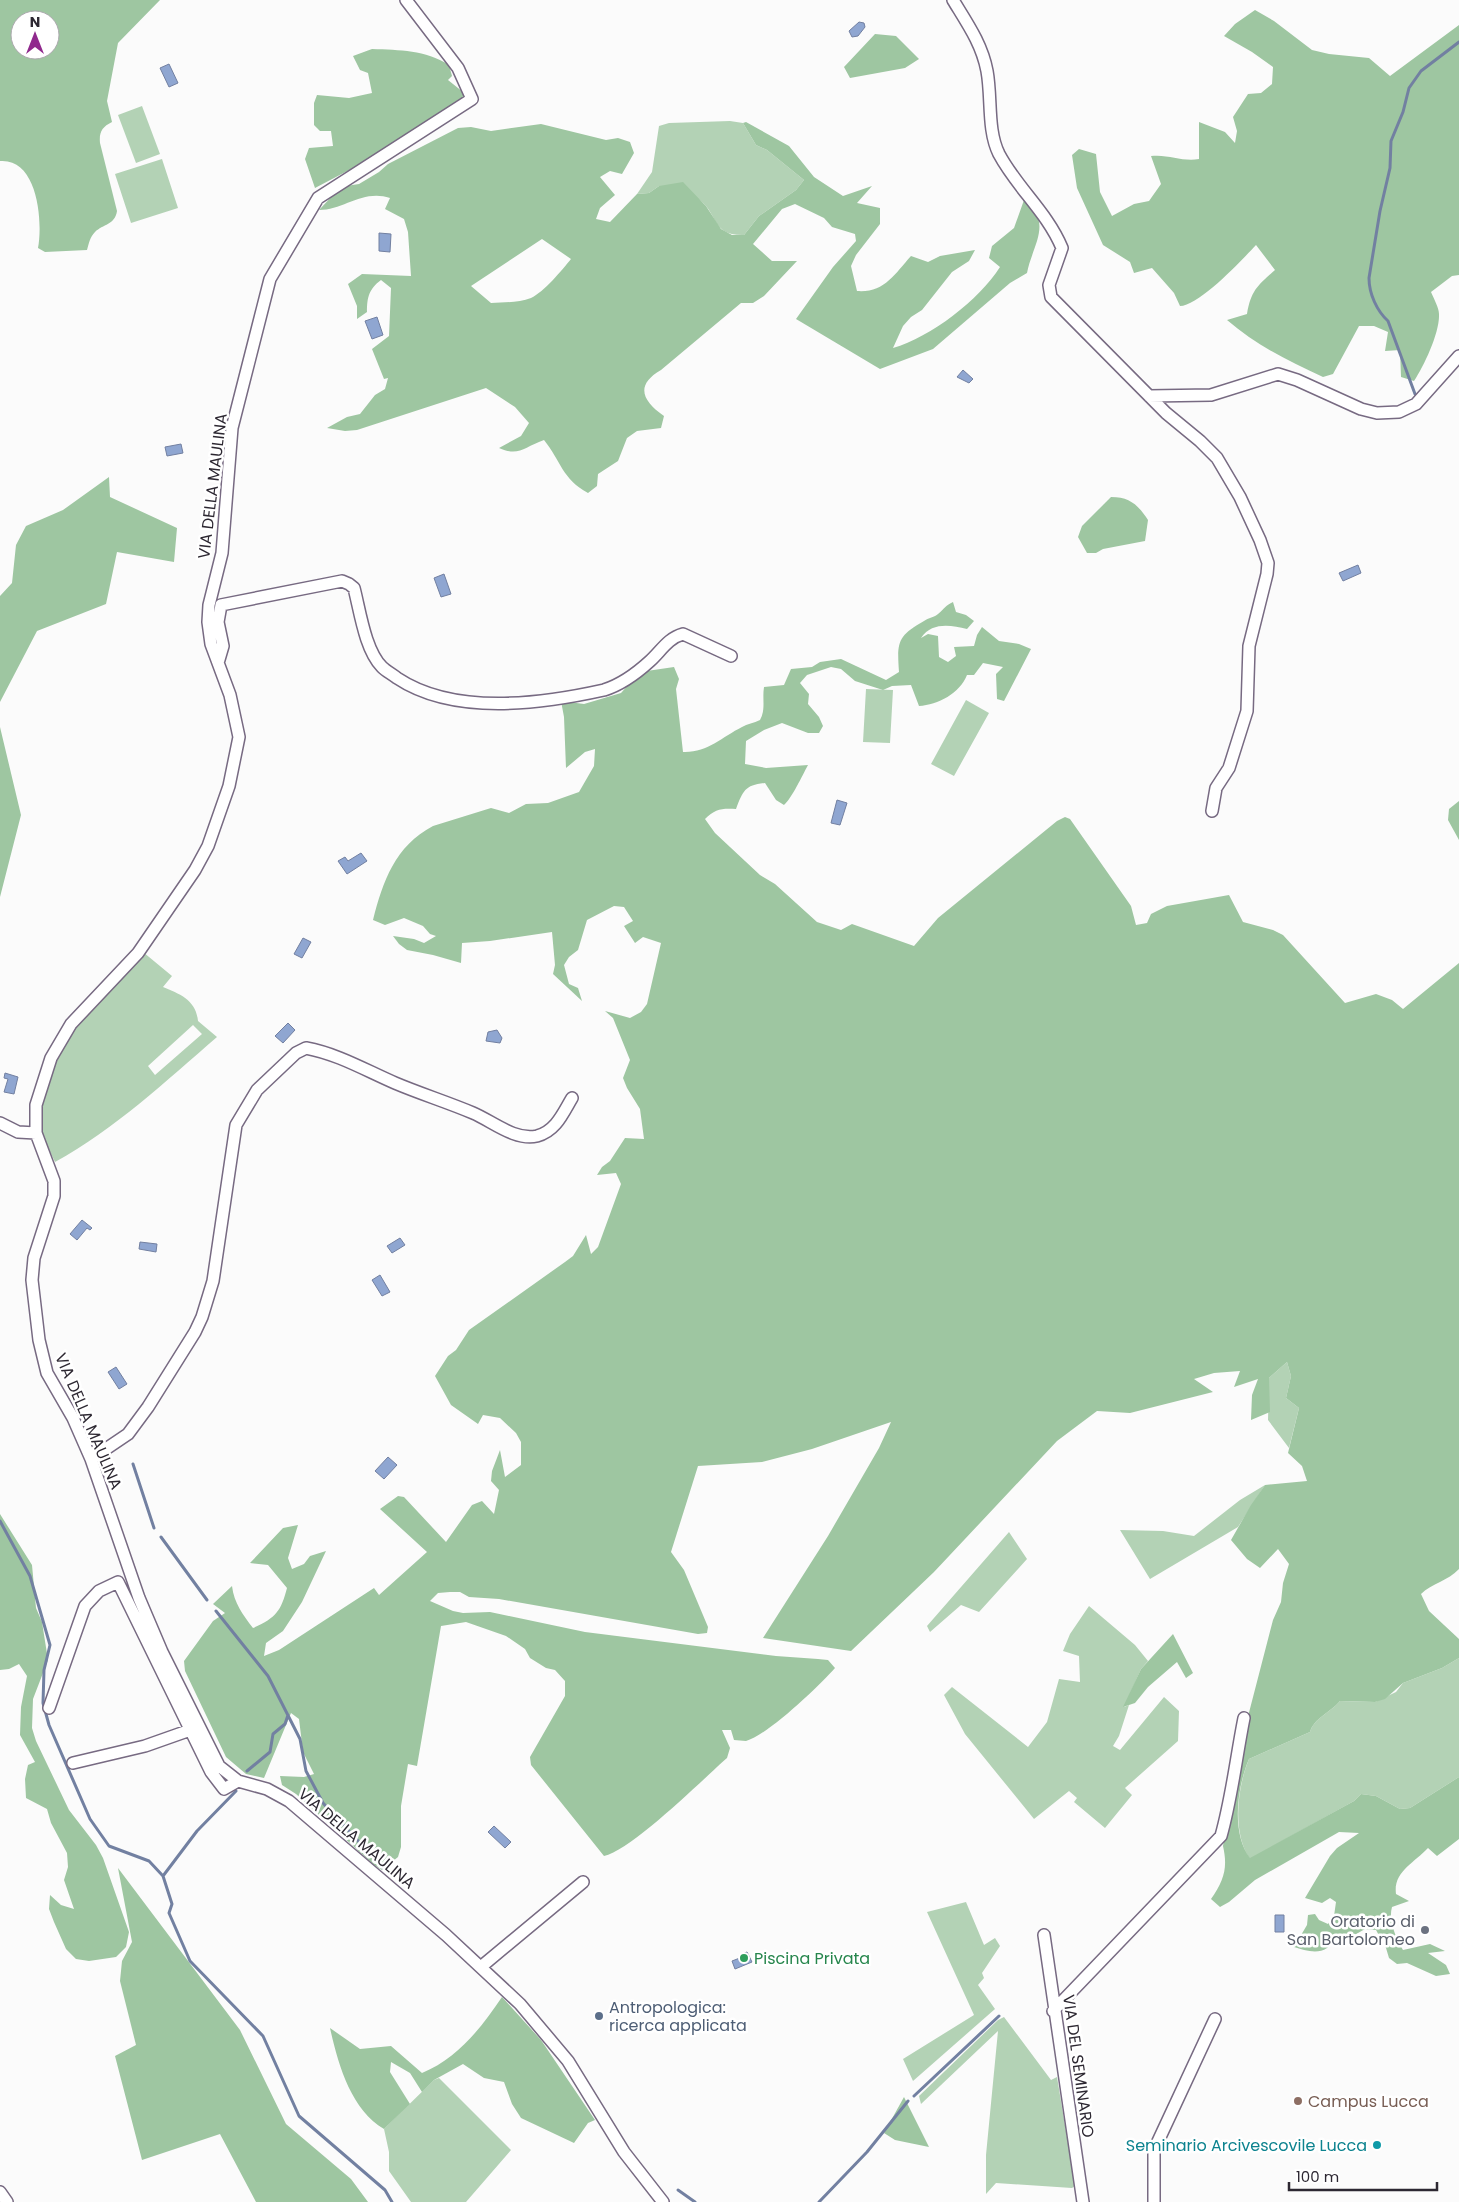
<svg xmlns="http://www.w3.org/2000/svg" width="1459" height="2202" viewBox="0 0 1459 2202" font-family="Poppins,sans-serif">
<style>
.green{fill:#b3d2b5;fill-rule:evenodd}
.forest{fill:#9ec6a1;fill-rule:evenodd}
.water{fill:#8fa6d1;stroke:#7280a1}
.lines{fill:none;stroke-linecap:round;stroke-linejoin:round}
.stream{stroke:#7280a1;stroke-width:3}
.minor-casing{stroke:#776a82;stroke-width:14}
.minor{stroke:#fff;stroke-width:11}
.worship-dot{fill:#6b7280;stroke:#fff;stroke-width:2}
.leisure-dot{fill:#2e9e5b;stroke:#fff;stroke-width:2}
.service-dot{fill:#5c6f8a;stroke:#fff;stroke-width:2}
.education-dot{fill:#8d6e63;stroke:#fff;stroke-width:2}
.culture-dot{fill:#0f9aa8;stroke:#fff;stroke-width:2}
.labels{text-anchor:middle;stroke-width:5;stroke-linejoin:round;paint-order:stroke}
.street-label{font-size:16px;fill:#2d2832;stroke:#fff}
.worship-label{font-size:16px;fill:#5b616d;stroke:#fff;text-anchor:end}
.leisure-label{font-size:16px;fill:#27864d;stroke:#fff;text-anchor:start}
.service-label{font-size:16px;fill:#4e5e75;stroke:#fff;text-anchor:start}
.education-label{font-size:16px;fill:#785e54;stroke:#fff;text-anchor:start}
.culture-label{font-size:16px;fill:#0d838f;stroke:#fff;text-anchor:end}
</style>
<rect width="100%" height="100%" fill="#fbfbfb"/>
<path class="green" d="M 142,106 L 160,154 L 136,163 L 118,115 Z
M 730,121 L 743,123 L 756,145 L 767,150 L 804,180 L 796,190 L 759,216 L 744,235 C 710,236 719,212 697,198 C 688,192 671,190 659,186 L 649,193 L 637,194 L 652,172 L 659,126 L 669,123 Z
M 162,159 L 178,208 L 131,223 L 115,174 Z
M 866,689 L 893,690 L 890,743 L 863,742 Z
M 966,700 L 989,713 L 954,776 L 931,764 Z
M 143,952 L 172,976 L 163,987 C 180,994 196,1000 198,1021 L 217,1037 C 166,1081 115,1129 55,1162 C 47,1145 40,1131 39,1112 C 38,1093 68,1033 81,1019 C 102,997 126,978 143,952 ZM 193,1025 L 202,1034 L 155,1075 L 148,1066 Z
M 1287,1362 L 1291,1376 L 1286,1398 L 1299,1408 L 1289,1448 L 1268,1420 L 1269,1378 Z
M 1265,1485 L 1238,1527 L 1150,1579 L 1120,1530 L 1163,1531 L 1194,1536 L 1240,1500 Z
M 1009,1532 L 1027,1559 L 979,1612 L 961,1605 L 930,1632 L 927,1626 Z
M 1089,1606 L 1135,1645 L 1148,1661 L 1141,1669 L 1124,1707 L 1129,1705 L 1119,1736 L 1113,1746 L 1120,1750 L 1164,1697 L 1179,1711 L 1178,1741 L 1125,1788 L 1132,1795 L 1105,1828 L 1074,1802 L 1077,1798 L 1069,1791 L 1034,1819 L 965,1734 L 944,1695 L 952,1687 L 1028,1747 L 1047,1722 L 1059,1679 L 1080,1682 L 1079,1656 L 1063,1651 L 1070,1634 Z
M 1459,1658 L 1459,1777 L 1410,1808 L 1400,1809 L 1376,1796 L 1361,1794 L 1354,1801 L 1250,1859 C 1232,1833 1237,1788 1249,1759 L 1310,1732 C 1314,1718 1331,1712 1340,1701 L 1375,1702 L 1396,1692 L 1403,1683 L 1442,1668 Z
M 966,1902 L 984,1945 L 995,1938 L 1000,1946 L 982,1973 L 984,1978 L 978,1985 L 995,2009 L 913,2081 L 903,2059 L 974,2015 L 927,1912 Z
M 1004,2017 L 1051,2080 L 1057,2077 L 1075,2186 L 1072,2188 L 996,2183 L 986,2194 L 986,2155 L 998,2031 L 921,2104 L 919,2096 L 998,2020 Z
M 439,2078 L 511,2150 L 466,2202 L 411,2202 L 389,2171 L 389,2152 L 384,2129 L 434,2080 Z"/>
<path class="forest" d="M 0,0 L 160,0 L 118,43 L 107,101 L 112,122 C 102,127 99,132 100,143 L 117,211 C 115,225 103,224 95,232 C 90,237 89,243 87,250 L 45,252 L 38,248 C 43,222 38,158 0,161 ZM 20,20 L 50,20 L 50,50 L 20,50 Z
M 1255,10 L 1274,21 L 1312,50 L 1329,54 L 1369,58 L 1390,76 L 1459,25 L 1459,275 L 1452,276 L 1431,292 C 1434,299 1439,308 1439,314 C 1440,332 1424,366 1414,381 L 1401,377 L 1400,350 L 1385,351 L 1388,332 L 1374,326 L 1359,326 L 1333,374 L 1323,377 C 1288,361 1256,345 1227,320 L 1247,314 C 1251,290 1258,285 1275,270 L 1256,245 C 1242,260 1199,306 1180,306 L 1174,293 L 1152,268 L 1134,273 L 1130,262 L 1103,245 L 1077,188 L 1072,155 L 1079,149 L 1096,154 L 1100,192 L 1112,216 L 1134,204 L 1149,201 L 1161,184 L 1151,156 C 1169,154 1182,162 1199,159 L 1199,122 L 1225,132 L 1235,143 L 1237,131 L 1233,117 L 1248,94 L 1261,93 L 1272,84 L 1273,67 L 1252,52 L 1224,36 L 1235,24 Z
M 875,34 L 896,36 L 919,59 L 905,68 L 850,78 L 844,67 Z
M 372,49 C 400,50 425,50 449,65 L 452,76 L 448,80 L 463,92 L 465,100 L 454,115 L 315,188 L 305,159 L 309,148 L 333,146 L 331,131 L 320,131 L 314,125 L 314,103 L 317,95 L 349,98 L 372,93 L 368,73 L 360,70 L 353,56 Z
M 746,122 L 789,146 L 814,177 L 843,196 L 872,186 L 857,203 L 880,208 L 880,224 L 856,255 L 851,266 L 857,291 C 884,293 894,275 911,256 L 928,262 L 940,256 L 975,250 L 969,261 L 952,272 L 922,310 L 911,317 L 903,326 L 893,348 C 931,337 979,300 1000,267 L 989,258 L 992,246 L 1014,228 L 1024,200 C 1054,222 1032,246 1027,273 L 1010,283 L 933,349 L 880,369 L 796,319 L 833,267 L 856,241 L 855,234 L 832,227 L 824,218 L 795,204 L 782,209 L 753,244 L 772,261 L 797,261 L 764,296 L 753,303 L 741,303 L 661,370 C 635,385 642,401 664,416 L 661,428 L 637,431 L 627,438 L 618,461 L 598,474 L 597,486 L 588,493 C 562,479 561,461 544,440 C 524,447 519,457 499,448 L 521,436 L 529,423 L 515,407 L 486,388 L 357,430 L 345,431 L 327,428 L 347,417 L 360,414 L 375,395 L 385,389 L 388,378 L 384,379 L 372,349 L 389,336 L 391,288 L 381,280 C 369,289 367,297 367,312 L 357,319 L 357,306 L 348,284 L 362,274 L 411,276 L 408,232 L 404,219 L 385,209 L 390,198 C 363,189 344,210 319,210 L 335,193 L 346,186 L 359,184 L 379,172 L 388,164 L 458,128 L 471,127 L 491,131 L 541,124 L 606,140 L 618,138 L 630,142 L 634,153 L 622,174 L 610,171 L 600,177 L 615,195 L 600,208 L 596,219 L 610,222 L 637,194 L 649,193 L 659,186 L 683,182 L 706,206 L 721,229 L 732,235 L 744,235 L 759,216 L 796,190 L 804,180 L 767,150 L 756,145 L 743,123 ZM 542,239 L 571,259 C 562,270 544,292 531,298 C 519,303 504,302 491,303 L 471,286 Z
M 109,477 L 110,497 L 177,528 L 174,562 L 117,552 L 106,604 L 37,631 L 0,702 L 0,596 L 12,583 L 16,545 L 26,526 L 63,510 Z
M 1111,497 C 1130,497 1138,505 1148,520 L 1145,541 L 1103,549 L 1096,553 L 1087,553 L 1078,537 L 1082,526 Z
M 953,602 L 956,612 L 966,615 L 974,621 L 967,629 C 950,625 932,622 921,638 L 928,634 L 938,636 L 939,657 L 948,662 L 956,656 L 954,647 L 974,646 L 977,635 L 982,627 L 999,641 L 1019,644 L 1031,649 L 1004,701 L 997,699 L 996,674 L 1003,667 L 983,663 L 974,675 L 967,675 C 960,693 938,705 919,706 L 911,685 L 892,686 L 883,690 L 855,681 L 841,669 L 831,667 L 807,675 L 800,683 L 809,694 L 808,704 L 819,717 L 823,726 L 819,733 L 808,733 L 782,723 L 764,730 L 746,741 L 745,764 L 766,768 L 808,765 C 802,776 792,798 784,805 L 776,800 L 765,783 C 745,785 743,791 736,809 C 722,808 715,809 705,819 L 715,833 L 760,875 L 775,884 L 817,922 L 841,930 L 852,924 L 914,946 L 938,918 L 1057,821 L 1065,817 L 1070,819 L 1131,906 L 1136,925 L 1147,923 L 1151,914 L 1167,906 L 1229,895 L 1243,922 L 1273,930 L 1283,935 L 1345,1003 L 1376,994 L 1392,1000 L 1403,1009 L 1459,963 L 1459,1569 C 1448,1581 1432,1583 1421,1594 L 1429,1611 L 1459,1639 L 1459,1658 L 1442,1668 L 1403,1683 L 1385,1699 L 1375,1702 L 1340,1701 C 1331,1712 1314,1718 1310,1732 L 1249,1759 C 1237,1787 1231,1833 1250,1858 L 1354,1801 L 1361,1794 L 1376,1796 L 1400,1809 L 1410,1808 L 1459,1777 L 1459,1839 L 1437,1856 L 1428,1848 C 1414,1863 1393,1872 1396,1894 L 1409,1901 L 1392,1907 C 1388,1921 1396,1938 1403,1950 L 1430,1944 L 1445,1951 L 1428,1953 L 1446,1965 L 1450,1974 L 1436,1976 L 1407,1963 L 1397,1964 L 1389,1958 L 1386,1948 L 1376,1930 L 1365,1929 L 1351,1937 L 1343,1935 C 1336,1939 1333,1944 1327,1948 C 1317,1955 1304,1950 1294,1947 L 1307,1925 L 1308,1915 L 1315,1914 L 1319,1920 L 1328,1924 L 1334,1916 L 1336,1902 L 1330,1898 L 1322,1903 L 1305,1898 L 1330,1856 L 1337,1848 L 1359,1833 L 1339,1832 L 1255,1880 L 1229,1902 L 1220,1907 L 1211,1899 C 1224,1880 1228,1868 1223,1846 L 1245,1728 L 1273,1620 L 1281,1602 L 1283,1583 L 1289,1564 L 1278,1549 L 1260,1568 L 1247,1559 L 1231,1540 L 1251,1505 L 1265,1485 L 1307,1481 L 1302,1466 L 1288,1453 L 1299,1408 L 1286,1398 L 1291,1376 L 1287,1362 L 1269,1378 L 1270,1412 L 1251,1420 L 1252,1395 L 1258,1379 L 1234,1387 L 1240,1371 L 1214,1373 L 1194,1379 L 1213,1392 L 1130,1413 L 1097,1411 L 1057,1441 L 934,1572 L 851,1651 L 763,1638 L 828,1536 L 879,1448 L 891,1422 L 812,1449 L 762,1462 L 698,1466 L 671,1552 L 684,1570 L 708,1627 L 707,1633 L 698,1634 L 499,1599 L 469,1597 L 460,1592 L 450,1592 L 438,1593 L 430,1601 L 453,1611 L 463,1613 L 490,1612 L 585,1632 L 776,1656 L 818,1659 L 828,1660 L 835,1668 C 819,1686 768,1735 746,1741 C 742,1741 738,1740 734,1740 L 731,1730 L 722,1730 L 730,1748 L 727,1758 C 702,1780 632,1850 604,1856 L 531,1765 L 530,1757 L 565,1696 L 565,1681 L 555,1670 L 546,1668 L 530,1658 L 525,1649 L 506,1636 L 466,1622 L 441,1626 L 417,1766 L 408,1764 L 401,1806 L 401,1847 L 398,1857 L 382,1870 L 374,1865 L 296,1794 L 282,1785 L 280,1776 L 304,1777 L 314,1774 L 303,1752 L 299,1719 L 291,1713 L 264,1778 L 246,1774 L 226,1757 L 185,1671 L 184,1661 L 213,1621 L 225,1613 L 213,1604 L 232,1586 C 234,1603 243,1615 253,1628 C 276,1618 281,1611 287,1588 L 268,1565 L 250,1563 L 283,1528 L 298,1525 L 288,1558 L 292,1569 L 304,1564 L 310,1556 L 326,1551 L 302,1602 L 283,1631 L 266,1643 L 264,1656 L 279,1650 L 374,1588 L 379,1595 L 427,1552 L 380,1509 L 398,1496 L 404,1497 L 446,1542 L 472,1505 L 482,1501 L 494,1514 L 499,1490 L 491,1481 L 492,1471 L 500,1450 L 505,1477 L 521,1465 L 521,1442 L 516,1433 L 500,1418 L 483,1415 L 478,1424 L 451,1405 L 435,1376 L 448,1356 L 456,1350 L 469,1330 L 565,1262 L 573,1256 L 586,1235 L 591,1254 L 598,1247 L 621,1184 L 616,1173 L 597,1175 L 602,1167 L 610,1161 L 625,1138 L 644,1139 L 640,1109 L 627,1088 L 623,1078 L 630,1060 L 613,1018 L 605,1011 L 630,1018 L 641,1012 L 647,1004 L 661,943 L 643,937 L 635,943 L 624,926 L 633,921 L 624,907 L 614,906 L 587,920 L 578,950 L 569,957 L 564,965 L 569,984 L 578,988 L 582,1001 L 553,974 L 555,965 L 552,932 L 490,941 L 462,943 L 461,963 L 433,955 L 407,950 L 399,944 L 393,936 L 414,939 L 424,943 L 436,936 L 430,934 L 423,926 L 404,918 L 385,925 L 373,920 C 383,881 395,846 433,826 L 491,808 L 509,813 L 526,804 L 548,803 L 579,792 L 594,766 L 595,749 L 585,752 L 566,768 L 564,717 L 561,701 L 584,704 L 621,693 L 640,672 L 674,667 L 679,679 L 676,689 L 683,752 C 707,753 722,737 742,727 C 747,724 754,723 760,720 C 766,709 762,699 764,687 L 784,685 L 791,669 L 812,667 L 820,662 L 841,659 L 886,680 L 899,672 C 897,643 897,636 924,621 C 928,618 935,617 938,614 C 944,609 946,605 953,602 Z
M 0,727 L 21,815 L 0,897 Z
M 1459,801 L 1459,840 L 1448,820 L 1449,809 Z
M 0,1514 L 32,1565 L 36,1608 L 42,1622 L 48,1660 L 33,1699 L 32,1728 L 36,1741 L 69,1810 L 96,1845 L 103,1858 L 129,1932 L 126,1947 L 116,1957 L 89,1961 L 76,1959 L 66,1949 L 54,1922 L 49,1909 L 50,1895 L 61,1905 L 74,1909 L 64,1880 L 68,1867 L 67,1853 L 51,1823 L 47,1809 L 26,1798 L 25,1779 L 28,1765 L 35,1762 L 20,1735 L 21,1707 L 27,1676 L 19,1664 L 9,1669 L 0,1670 Z
M 1173,1634 L 1193,1673 L 1186,1678 L 1177,1662 L 1148,1687 L 1135,1703 L 1123,1707 L 1141,1669 Z
M 118,1868 L 240,2030 L 286,2124 L 351,2179 L 368,2202 L 256,2202 L 220,2134 L 142,2160 L 115,2056 L 136,2045 L 120,1981 L 122,1961 L 132,1942 Z
M 502,1997 L 541,2040 L 595,2120 L 588,2123 L 574,2143 L 521,2118 L 512,2104 L 504,2082 L 484,2078 L 463,2064 L 434,2080 L 422,2092 L 410,2073 L 391,2062 L 390,2072 L 410,2104 L 384,2129 C 351,2110 338,2064 330,2028 L 360,2049 L 391,2046 L 422,2073 C 458,2058 481,2028 502,1997 Z
M 904,2097 L 929,2147 L 895,2140 L 884,2133 Z"/>
<path class="water" d="M 859,22 L 864,23 L 865,27 L 858,36 L 852,37 L 849,31 Z
M 169,64 L 178,83 L 169,87 L 160,68 Z
M 379,233 L 391,234 L 390,252 L 379,251 Z
M 377,317 L 383,335 L 372,339 L 365,321 Z
M 963,370 L 973,379 L 969,383 L 957,377 Z
M 181,444 L 183,453 L 167,456 L 165,447 Z
M 1358,565 L 1361,573 L 1343,581 L 1339,573 Z
M 444,574 L 451,594 L 441,597 L 434,578 Z
M 837,800 L 847,803 L 840,825 L 831,823 Z
M 361,853 L 367,861 L 347,874 L 338,861 L 345,857 L 348,861 Z
M 303,938 L 311,942 L 302,958 L 294,954 Z
M 288,1023 L 295,1030 L 283,1043 L 275,1036 Z
M 497,1030 L 502,1038 L 500,1043 L 486,1041 L 488,1032 Z
M 5,1073 L 18,1077 L 14,1094 L 4,1092 L 8,1079 L 4,1078 Z
M 82,1220 L 92,1228 L 90,1230 L 87,1228 L 77,1240 L 70,1234 Z
M 400,1238 L 405,1245 L 392,1253 L 387,1246 Z
M 140,1242 L 157,1244 L 156,1252 L 139,1249 Z
M 380,1275 L 390,1292 L 382,1296 L 372,1280 Z
M 116,1367 L 127,1384 L 119,1389 L 108,1372 Z
M 388,1457 L 397,1465 L 384,1479 L 375,1471 Z
M 494,1826 L 511,1842 L 505,1848 L 488,1832 Z
M 1275,1915 L 1284,1915 L 1284,1932 L 1275,1932 Z
M 747,1952 L 752,1962 L 735,1969 L 732,1961 L 745,1956 L 744,1953 Z"/>
<g class="lines">
<path class="stream" d="M 1415,394 L 1388,321 C 1377,311 1369,294 1369,278 L 1380,211 L 1390,168 L 1391,141 L 1403,112 L 1409,88 L 1421,71 L 1459,42
M 133,1464 L 154,1528
M 0,1521 L 30,1576 L 50,1645 L 44,1670 L 43,1703 L 49,1725 L 90,1819 L 109,1846 L 149,1861 L 163,1876 L 172,1904 L 169,1913 L 190,1961 L 263,2036 L 299,2116 L 385,2190 L 392,2202
M 161,1537 L 207,1600
M 216,1611 L 268,1676 L 300,1739 L 306,1771 L 323,1803 L 383,1868
M 247,1771 L 270,1752 L 273,1734 L 285,1724 L 288,1715
M 163,1876 L 197,1831 L 236,1791
M 914,2096 L 999,2016
M 678,2190 L 695,2202
M 819,2202 L 867,2152 L 908,2101"/>
<g class="minor-casing">
<path id="minor" d="M 406,0 L 458,68 L 472,99 L 318,198 L 270,279 L 232,428 L 222,553 L 209,605 L 208,622 L 211,644 L 230,695 L 239,737 L 229,786 L 208,846 L 195,870 L 138,953 L 71,1024 L 51,1058 L 36,1105 L 36,1133 L 54,1181 L 54,1196 L 34,1258 L 32,1280 L 39,1340 L 47,1373 L 73,1418 L 91,1459 L 139,1598 L 162,1652 L 219,1766 L 238,1781 L 267,1789 L 289,1801 L 446,1935 L 520,2004 L 568,2061 L 624,2152 L 663,2202
M 953,0 C 967,23 982,44 987,71 C 992,98 987,130 999,154 C 1017,188 1047,212 1062,248 L 1049,285 L 1051,297 L 1166,413 L 1200,441 L 1217,458 L 1240,497 L 1260,540 L 1268,563 L 1267,574 L 1249,646 L 1247,711 L 1229,768 L 1216,788 L 1212,811
M 1149,396 L 1211,395 L 1278,374 L 1297,380 L 1361,409 L 1377,413 L 1399,412 L 1416,404 L 1459,356
M 218,663 L 223,646 L 218,622 L 221,605 L 342,581 L 349,584 L 354,588 C 360,611 365,650 382,667 C 386,671 392,674 397,678 C 454,716 541,704 604,690 C 620,685 638,672 650,661 C 661,651 668,638 683,634 L 731,656
M 0,1123 L 18,1132 L 36,1133
M 91,1459 L 128,1434 L 148,1407 L 195,1332 L 202,1317 L 213,1281 L 236,1125 L 257,1090 L 296,1053 L 306,1048 C 338,1054 365,1070 395,1083 C 421,1094 447,1102 473,1113 C 492,1121 515,1141 537,1136 C 556,1131 563,1113 572,1098
M 49,1708 L 85,1606 L 99,1591 L 118,1582 L 211,1772 L 224,1789 L 238,1781
M 73,1763 L 145,1746 L 196,1728
M 1044,1935 L 1083,2202
M 482,1966 L 583,1882
M 1053,2011 L 1221,1836 C 1232,1797 1236,1758 1244,1718
M 0,2192 L 7,2202
M 1154,2202 L 1154,2150 L 1215,2019"/>
</g>
<use href="#minor" class="minor"/>
</g>
<circle class="worship-dot" cx="1425" cy="1930" r="5"/>
<circle class="leisure-dot" cx="744" cy="1958" r="5"/>
<circle class="service-dot" cx="599" cy="2016" r="5"/>
<circle class="education-dot" cx="1298" cy="2101" r="5"/>
<circle class="culture-dot" cx="1377" cy="2145" r="5"/>
<g class="labels">
<g class="street-label">
<text transform="translate(212 486) rotate(-83)" y="6">VIA DELLA MAULINA</text>
<text transform="translate(89 1421) rotate(67)" y="6">VIA DELLA MAULINA</text>
<text transform="translate(357 1838) rotate(40)" y="6">VIA DELLA MAULINA</text>
<text transform="translate(1079 2066) rotate(82)" y="6">VIA DEL SEMINARIO</text>
</g>
<g class="worship-label">
<text x="1415" y="1927">Oratorio di<tspan x="1415" dy="18">San Bartolomeo</tspan></text>
</g>
<g class="leisure-label">
<text x="754" y="1964">Piscina Privata</text>
</g>
<g class="service-label">
<text x="609" y="2013">Antropologica:<tspan x="609" dy="18">ricerca applicata</tspan></text>
</g>
<g class="education-label">
<text x="1308" y="2107">Campus Lucca</text>
</g>
<g class="culture-label">
<text x="1367" y="2151">Seminario Arcivescovile Lucca</text>
</g>
</g>
<g transform="translate(35 35)"><circle r="24" fill="#ffffff" stroke="#aba9ad"/>
<path d="M0-4L9 19L0 12L-9 19Z" fill="#90298d"/>
<text y="-8" font-size="14" font-weight="bold" text-anchor="middle" fill="#2d2832">N</text>
</g>
<path d="M1289 2182v8h148v-8" fill="none" stroke="#2d2832" stroke-width="2.5"/>
<text x="1296" y="2182" font-size="15" fill="#2d2832" stroke="#ffffff" stroke-width="4" paint-order="stroke">100 m</text>
</svg>
